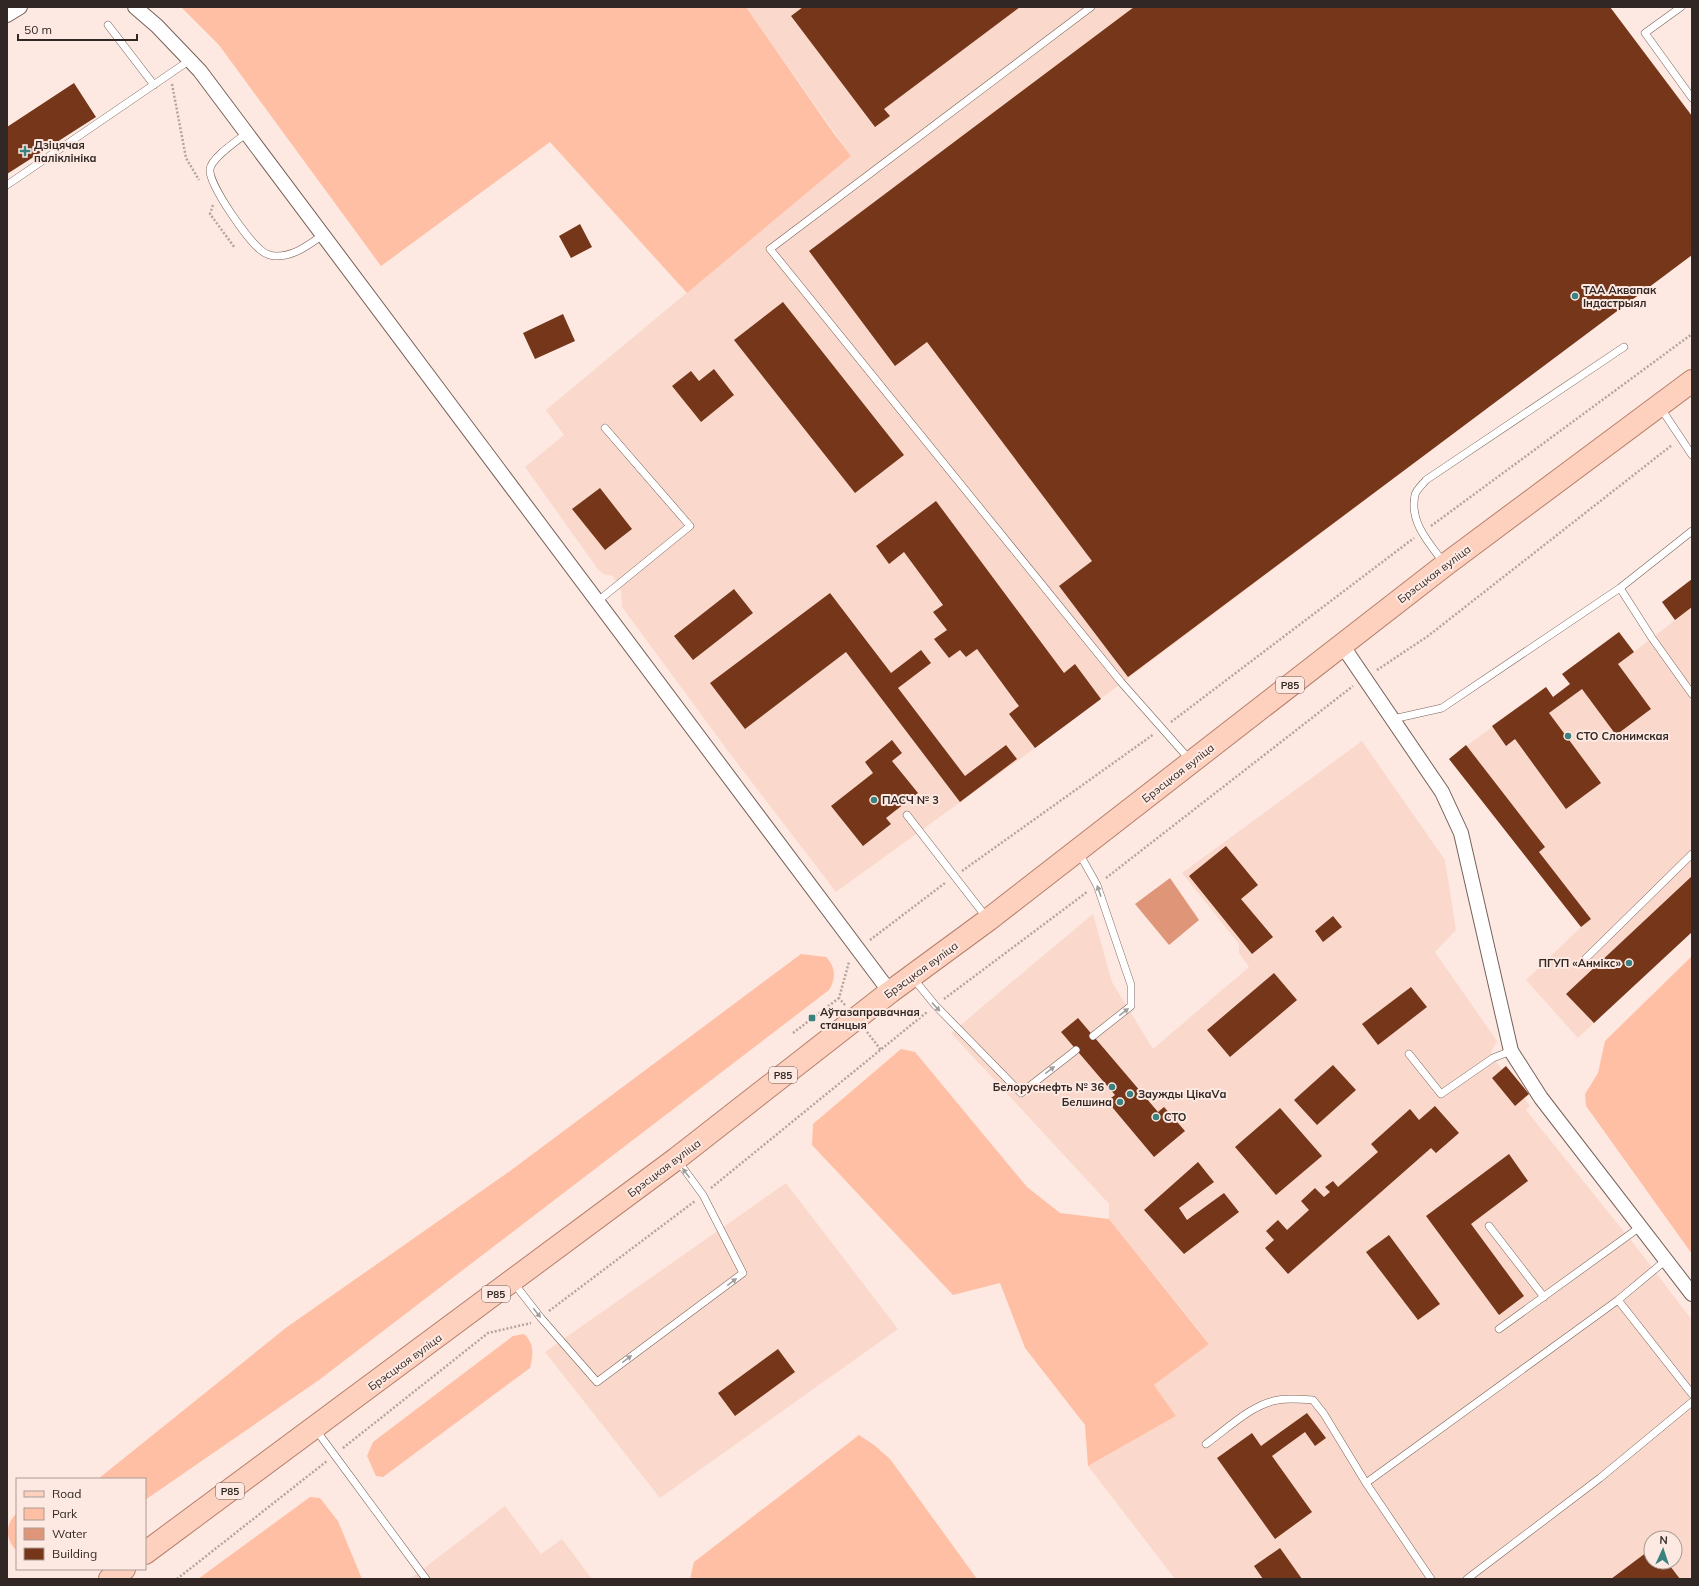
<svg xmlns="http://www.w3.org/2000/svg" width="1699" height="1586" viewBox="0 0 1699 1586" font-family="Mulish,sans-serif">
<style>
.built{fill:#fad9cc;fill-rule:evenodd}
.green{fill:#ffbfa5}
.water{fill:#de9578}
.building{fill:#75361a}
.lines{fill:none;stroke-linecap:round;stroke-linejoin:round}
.lane-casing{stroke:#776159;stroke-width:8}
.street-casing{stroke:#776159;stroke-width:16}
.primary-casing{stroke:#b6816c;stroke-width:24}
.path{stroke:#b4a49e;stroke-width:2.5;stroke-dasharray:2 2;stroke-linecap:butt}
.lane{stroke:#fff;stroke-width:7}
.street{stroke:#fff;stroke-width:14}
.primary{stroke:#fed0be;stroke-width:22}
.oneway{fill:#a29e9c}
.poi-dot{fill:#3a8280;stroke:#fde9e1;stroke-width:1.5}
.labels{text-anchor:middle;stroke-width:4;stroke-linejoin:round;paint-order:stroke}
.shield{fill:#fde9e1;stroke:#6e615d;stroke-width:1}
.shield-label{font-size:10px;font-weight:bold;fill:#312724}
.poi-label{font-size:11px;font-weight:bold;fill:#312724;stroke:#fde9e1;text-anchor:start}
.street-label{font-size:11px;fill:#312724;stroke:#fde9e1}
</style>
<rect width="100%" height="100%" fill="#fde9e1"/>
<path class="built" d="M 746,7 L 1610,7 L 1692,116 L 1692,255 L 1035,748 L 836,892 L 731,755 L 622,607 L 621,591 L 613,576 L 603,574 L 597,568 L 525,467 L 564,435 L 546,410 L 851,156 Z
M 1692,579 L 1692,932 L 1578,1038 L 1526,980 L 1581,927 L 1449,759 L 1546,687 L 1553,697 L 1570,684 L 1562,674 L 1634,652 L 1675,620 L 1662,602 Z
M 1362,741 L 1445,860 L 1456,930 L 1435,952 L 1497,1041 L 1491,1052 L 1493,1058 L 1502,1069 L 1506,1066 L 1529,1094 L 1524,1098 L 1530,1106 L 1526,1110 L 1634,1244 L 1692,1320 L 1692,1579 L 1175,1579 L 1088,1466 L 1176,1416 L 1154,1385 L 1209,1343 L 1109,1219 L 1109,1204 L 951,1033 L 1093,914 L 1112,982 L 1153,1049 L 1249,967 L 1239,953 L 1239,944 L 1182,873 ZM 1651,1538 L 1675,1538 L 1675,1562 L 1651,1562 Z
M 786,1183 L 898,1329 L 660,1498 L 545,1352 Z
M 505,1506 L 541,1554 L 562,1539 L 592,1579 L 410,1579 Z"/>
<path class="green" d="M 181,7 L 746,7 L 832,131 L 851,156 L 687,293 L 550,142 L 381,266 L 219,45 Z
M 801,954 L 826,957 C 836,967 836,979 829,990 L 319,1380 L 145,1500 L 145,1479 L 98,1479 L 287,1327 L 510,1171 Z
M 1692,956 L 1692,1254 L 1586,1106 L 1585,1094 L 1598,1073 L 1605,1041 Z
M 901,1049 L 915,1052 L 1027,1187 L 1060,1213 L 1109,1219 L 1209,1344 L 1154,1385 L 1176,1416 L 1088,1466 L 1085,1425 L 1025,1348 L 1000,1283 L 953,1295 L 812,1145 L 813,1124 Z
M 524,1334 C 535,1344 533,1355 530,1368 L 383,1477 L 376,1476 L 367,1456 L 373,1442 L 513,1336 Z
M 859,1435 L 874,1445 L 890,1459 L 977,1579 L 690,1579 L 694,1562 Z
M 310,1497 L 320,1498 L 338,1521 L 362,1579 L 198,1579 Z
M 17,1513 L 17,1551 C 5,1540 5,1523 17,1513 Z"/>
<path class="water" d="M 1170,878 L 1199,920 L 1169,945 L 1135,904 Z"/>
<path class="building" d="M 803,7 L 1020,7 L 884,109 L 890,116 L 875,127 L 791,16 Z
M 1134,7 L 1610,7 L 1692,116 L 1692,255 L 1128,677 L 1059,586 L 1092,561 L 927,342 L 895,366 L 809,251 Z
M 74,83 L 96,117 L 7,174 L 7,127 Z
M 580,224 L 592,247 L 571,258 L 559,236 Z
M 783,302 L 904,455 L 855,493 L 734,340 Z
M 563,314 L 575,341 L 535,359 L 523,333 Z
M 714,369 L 734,395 L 701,422 L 672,386 L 691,371 L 699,381 Z
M 600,488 L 632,529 L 605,550 L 572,509 Z
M 936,501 L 1064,673 L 1075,664 L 1101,699 L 1035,748 L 1009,714 L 1019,706 L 977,649 L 966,657 L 960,650 L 949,658 L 934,639 L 947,630 L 933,612 L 943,605 L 904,552 L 889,564 L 876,546 Z
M 1692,579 L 1692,607 L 1675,620 L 1662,602 Z
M 734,589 L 753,613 L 693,660 L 674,636 Z
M 830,593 L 891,673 L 921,650 L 931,663 L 898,688 L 965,776 L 1006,745 L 1017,759 L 960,802 L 846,652 L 745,729 L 710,683 Z
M 1619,632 L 1634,652 L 1618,664 L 1651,709 L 1616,735 L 1582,689 L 1549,713 L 1601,783 L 1566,809 L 1515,739 L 1506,746 L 1492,726 L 1546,687 L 1553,697 L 1570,684 L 1562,674 Z
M 892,740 L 902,753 L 892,761 L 918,793 L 886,818 L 891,824 L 863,846 L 831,806 L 873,773 L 865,762 Z
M 1466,745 L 1545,847 L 1539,852 L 1591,919 L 1581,927 L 1449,759 Z
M 1226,846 L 1258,885 L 1241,899 L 1273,937 L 1252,954 L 1189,876 Z
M 1692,876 L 1692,932 L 1594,1023 L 1566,994 Z
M 1333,916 L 1342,927 L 1323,942 L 1315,931 Z
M 1274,973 L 1297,1000 L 1230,1057 L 1207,1030 Z
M 1411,987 L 1427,1007 L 1378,1045 L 1362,1024 Z
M 1078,1018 L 1158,1112 L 1164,1107 L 1185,1131 L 1154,1157 L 1107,1101 L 1115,1095 L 1061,1032 Z
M 1333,1065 L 1356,1090 L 1317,1125 L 1294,1100 Z
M 1506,1066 L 1529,1094 L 1515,1106 L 1492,1078 Z
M 1435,1106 L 1459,1133 L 1436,1153 L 1431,1148 L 1288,1274 L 1265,1248 L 1274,1240 L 1266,1231 L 1278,1220 L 1287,1230 L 1309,1210 L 1301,1201 L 1315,1188 L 1324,1197 L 1330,1192 L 1325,1187 L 1333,1181 L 1338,1187 L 1378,1152 L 1371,1144 L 1410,1109 L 1419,1120 Z
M 1280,1108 L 1322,1156 L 1276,1195 L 1235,1147 Z
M 1509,1154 L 1528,1181 L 1471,1224 L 1524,1296 L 1499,1315 L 1426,1216 Z
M 1198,1162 L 1214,1182 L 1179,1208 L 1187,1220 L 1224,1193 L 1239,1212 L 1184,1254 L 1144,1210 Z
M 1389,1235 L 1440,1304 L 1418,1320 L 1366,1252 Z
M 778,1349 L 795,1372 L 735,1416 L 718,1393 Z
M 1307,1413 L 1326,1438 L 1315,1446 L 1305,1432 L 1272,1456 L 1312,1512 L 1275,1539 L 1217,1458 L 1252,1433 L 1261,1446 Z
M 1280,1548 L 1302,1579 L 1263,1579 L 1254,1566 Z
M 1651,1549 L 1651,1562 L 1667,1562 L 1680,1579 L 1611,1579 Z"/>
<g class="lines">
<g class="lane-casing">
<path id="lane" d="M 1091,7 L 770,249 L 1121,682 L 1190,760
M 1681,7 L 1645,33 L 1692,98
M 108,25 L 154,85
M 247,133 C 237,141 212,157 210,169 C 208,184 249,242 262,251 C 265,254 272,256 276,256 C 295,256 308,245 323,235
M 7,185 L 190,60
M 1660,407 L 1692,455
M 1444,563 C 1429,543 1409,522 1415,495 C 1416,490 1423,484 1426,480 L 1624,347
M 1620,588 L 1652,638 L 1692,694
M 598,601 L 690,526 L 605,428
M 1393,719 L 1442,708 L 1620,588 L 1692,531
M 907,815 L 987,918
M 1079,853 L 1097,885 L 1131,985 L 1131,1006 L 1093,1036
M 1582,962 L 1692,854
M 913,978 L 935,1005 L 1021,1093 L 1076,1050
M 1409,1054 L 1441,1094 L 1493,1058 L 1511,1051
M 1489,1226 L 1544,1297
M 513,1282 L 541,1318 L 597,1382 L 743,1273 L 703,1195 L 678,1161
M 1618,1300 L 1692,1394
M 1499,1329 L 1640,1227
M 316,1430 L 426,1579
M 1206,1444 C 1227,1429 1252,1404 1278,1400 C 1289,1398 1301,1399 1313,1400 L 1324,1414 L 1366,1483 L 1431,1579
M 1366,1483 L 1618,1300 L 1666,1260
M 1467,1579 L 1600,1478 L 1692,1402"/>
</g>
<g class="street-casing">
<path id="street" d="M 135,7 L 157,26 L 200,71 L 890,992
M 7,15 L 20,7
M 1342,645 L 1442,792 L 1461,833 L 1511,1051 L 1541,1098 L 1692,1294"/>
</g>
<g class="primary-casing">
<path id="primary" d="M 145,1553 L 676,1159 L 890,992 L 988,920 L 1445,565 L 1692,381
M 110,1579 L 124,1569"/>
</g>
<path class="path" d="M 172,84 L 186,158 L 199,180
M 213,205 L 210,214 L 235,248
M 1431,526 L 1692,334
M 1377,670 L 1428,636 L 1672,445
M 1171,722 L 1414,538
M 962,871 L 1154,734
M 1106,878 L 1353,686
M 870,940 L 945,883
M 944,999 L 1087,892
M 845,1005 L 839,998 L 849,962
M 867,1032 L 881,1050
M 793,1033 L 839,998
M 711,1188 L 927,1012
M 549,1311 L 695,1201
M 343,1448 L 488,1333 L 531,1323
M 177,1579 L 327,1461"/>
<use href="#lane" class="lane"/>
<use href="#street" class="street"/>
<use href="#primary" class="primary"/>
</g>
<defs><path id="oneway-solid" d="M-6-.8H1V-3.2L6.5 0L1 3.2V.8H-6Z"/></defs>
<g class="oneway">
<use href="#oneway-solid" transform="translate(1099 891) rotate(-109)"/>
<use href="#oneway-solid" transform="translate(936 1007) rotate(47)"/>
<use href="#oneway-solid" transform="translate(1124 1012) rotate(-38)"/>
<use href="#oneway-solid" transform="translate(1050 1070) rotate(-38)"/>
<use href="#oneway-solid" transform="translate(686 1173) rotate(-127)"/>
<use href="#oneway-solid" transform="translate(732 1282) rotate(-37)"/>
<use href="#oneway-solid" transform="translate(537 1313) rotate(52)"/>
<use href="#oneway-solid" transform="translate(627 1359) rotate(-37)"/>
</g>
<g class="poi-dot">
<path d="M23 145h4v4h4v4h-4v4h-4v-4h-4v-4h4z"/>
<circle cx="1575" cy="296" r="4"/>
<circle cx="1568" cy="736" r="4"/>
<circle cx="874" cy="800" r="4"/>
<circle cx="1629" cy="963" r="4"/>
<rect x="808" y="1014" width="8" height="8" rx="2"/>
<circle cx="1112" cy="1087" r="4"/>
<circle cx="1130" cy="1094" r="4"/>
<circle cx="1120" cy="1102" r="4"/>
<circle cx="1156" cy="1117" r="4"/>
</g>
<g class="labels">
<g class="shield">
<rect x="1276" y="677" width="28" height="16" rx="3"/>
<rect x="769" y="1067" width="28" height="16" rx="3"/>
<rect x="482" y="1286" width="28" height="16" rx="3"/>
<rect x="216" y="1483" width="28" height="16" rx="3"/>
</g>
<g class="shield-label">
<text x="1290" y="689">Р85</text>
<text x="783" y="1079">Р85</text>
<text x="496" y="1298">Р85</text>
<text x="230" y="1495">Р85</text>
</g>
<g class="poi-label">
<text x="34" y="149">Дзіцячая<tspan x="34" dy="13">паліклініка</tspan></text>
<text x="1583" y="294">ТАА Аквапак<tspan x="1583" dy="13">Індастрыял</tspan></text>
<text x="1576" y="740">СТО Слонимская</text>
<text x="882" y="804">ПАСЧ № 3</text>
<text x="1621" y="967" text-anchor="end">ПГУП «Анмікс»</text>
<text x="820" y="1016">Аўтазаправачная<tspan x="820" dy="13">станцыя</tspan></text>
<text x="1104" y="1091" text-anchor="end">Белоруснефть № 36</text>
<text x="1138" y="1098">Заужды ЦікаVа</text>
<text x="1112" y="1106" text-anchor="end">Белшина</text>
<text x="1164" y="1121">СТО</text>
</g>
<g class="street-label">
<text transform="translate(1434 574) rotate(-37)" y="4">Брэсцкая вуліца</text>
<text transform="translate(1178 773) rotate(-38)" y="4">Брэсцкая вуліца</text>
<text transform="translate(921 970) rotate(-36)" y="4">Брэсцкая вуліца</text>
<text transform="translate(664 1168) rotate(-37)" y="4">Брэсцкая вуліца</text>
<text transform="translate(405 1362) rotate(-36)" y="4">Брэсцкая вуліца</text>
</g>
</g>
<rect width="1699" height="1586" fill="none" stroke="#312724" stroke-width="16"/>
<rect x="16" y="1478" width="130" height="92" fill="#fde9e1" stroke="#ab9b95"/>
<rect x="24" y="1491" width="20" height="6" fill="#fed0be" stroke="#ab9b95"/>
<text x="52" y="1498" font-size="12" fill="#312724">Road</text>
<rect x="24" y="1508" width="20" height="12" fill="#ffbfa5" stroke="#ab9b95"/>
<text x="52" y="1518" font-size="12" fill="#312724">Park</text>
<rect x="24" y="1528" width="20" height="12" fill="#de9578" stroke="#ab9b95"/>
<text x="52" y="1538" font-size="12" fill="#312724">Water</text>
<rect x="24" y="1548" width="20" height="12" fill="#75361a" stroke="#ab9b95"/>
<text x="52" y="1558" font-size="12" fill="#312724">Building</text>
<g transform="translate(1663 1550) rotate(3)"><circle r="19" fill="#fde9e1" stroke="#ab9b95"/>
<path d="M0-3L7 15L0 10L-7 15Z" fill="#3a8280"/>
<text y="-6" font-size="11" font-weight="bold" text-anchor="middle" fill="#312724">N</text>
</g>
<path d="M18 34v6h119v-6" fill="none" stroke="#312724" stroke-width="2"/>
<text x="24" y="34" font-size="12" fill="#312724" stroke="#fde9e1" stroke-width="3" paint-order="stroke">50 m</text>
</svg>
